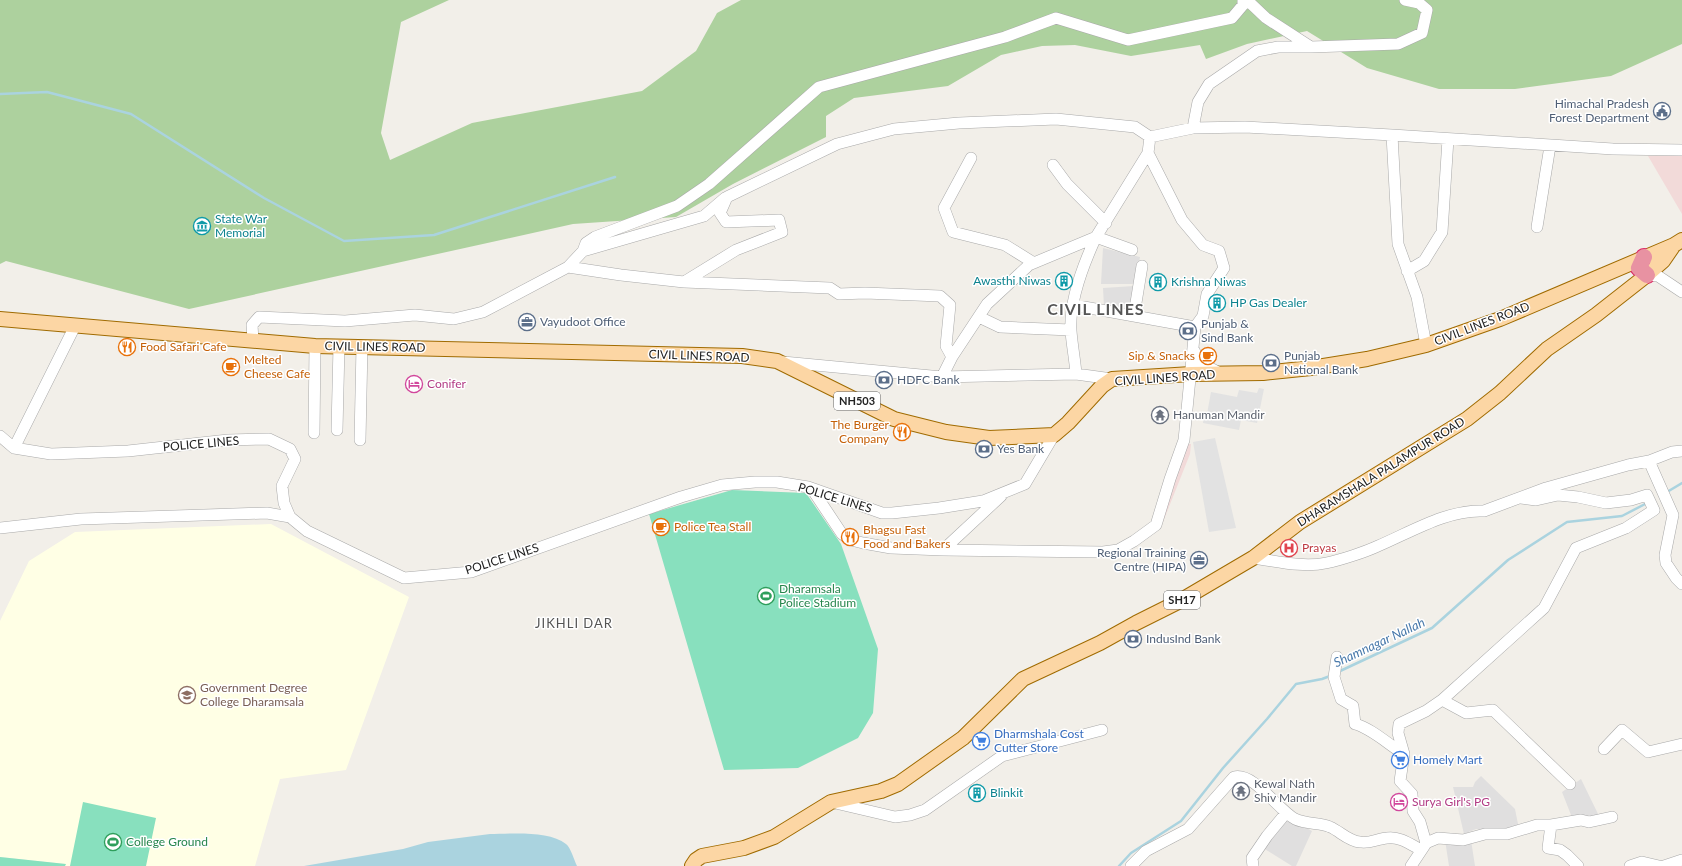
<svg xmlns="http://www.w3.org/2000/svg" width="1682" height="866" viewBox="0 0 1682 866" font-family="Lato,sans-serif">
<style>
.residential{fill:#e0dfdf}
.commercial{fill:#f2dad9}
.education{fill:#ffffe5}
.forest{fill:#add19e}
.pitch{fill:#88e0be}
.parking{fill:#e2e2e2}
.water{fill:#aad3df}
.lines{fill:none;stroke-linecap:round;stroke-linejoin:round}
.stream{stroke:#aad3df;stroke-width:2.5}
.minor-casing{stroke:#a9a9a9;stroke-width:12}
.major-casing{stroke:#a06b00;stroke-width:16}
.highway-casing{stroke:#dc2a67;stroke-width:18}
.minor{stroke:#fff;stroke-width:11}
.major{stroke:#fcd6a4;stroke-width:14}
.highway{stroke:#e892a2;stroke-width:16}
.labels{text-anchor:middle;stroke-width:3;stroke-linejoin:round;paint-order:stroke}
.shield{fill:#fff;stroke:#646464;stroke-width:1}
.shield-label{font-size:11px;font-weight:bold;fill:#222}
.service-label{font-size:12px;fill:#4e5e75;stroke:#fff;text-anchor:start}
.culture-label{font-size:12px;fill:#0d838f;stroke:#fff;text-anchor:start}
.street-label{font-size:12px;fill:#222;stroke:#fff}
.food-label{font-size:12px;fill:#c56008;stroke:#fff;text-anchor:start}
.hotel-label{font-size:12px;fill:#b23c85;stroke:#fff;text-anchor:start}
.worship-label{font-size:12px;fill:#5b616d;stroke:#fff;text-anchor:start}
.health-label{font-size:12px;fill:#be3a42;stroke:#fff;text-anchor:start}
.leisure-label{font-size:12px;fill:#27864d;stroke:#fff;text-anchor:start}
.education-label{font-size:12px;fill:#785e54;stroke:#fff;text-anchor:start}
.shop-label{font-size:12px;fill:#366cbe;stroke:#fff;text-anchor:start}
.neighbourhood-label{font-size:13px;letter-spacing:1px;fill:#555;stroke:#fff}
.water-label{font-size:13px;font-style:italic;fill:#4a7aab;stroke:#fff}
.district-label{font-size:16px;font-weight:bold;letter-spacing:1px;fill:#555;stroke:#fff}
</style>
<rect width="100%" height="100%" fill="#f2efe9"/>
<path class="residential" d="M 1103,248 L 1140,257 L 1135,284 L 1101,284 Z
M 1134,286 L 1131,312 L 1104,307 L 1103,288 Z
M 1481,776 L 1515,809 L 1519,829 L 1504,832 L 1476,829 L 1464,834 L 1453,787 L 1473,787 L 1475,782 Z
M 1581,779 L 1600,818 L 1573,820 L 1562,792 Z
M 1291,819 L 1312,831 L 1296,866 L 1292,866 L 1263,848 L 1284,821 Z
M 1445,840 L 1471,840 L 1475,866 L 1449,866 Z"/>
<path class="commercial" d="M 1682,155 L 1682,214 L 1648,156 Z
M 1186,444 L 1191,444 L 1190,454 L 1163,522 L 1159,521 Z"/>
<path class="education" d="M 271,524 L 409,597 L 346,770 L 280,779 L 255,866 L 65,866 L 65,864 L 0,857 L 0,621 L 29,561 L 75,532 Z"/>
<path class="forest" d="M 0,0 L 449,0 L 401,22 L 381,133 L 390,160 L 472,123 L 642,91 L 696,51 L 717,13 L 741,0 L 1682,0 L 1682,44 L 1611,76 L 1515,89 L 1439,89 L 1367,68 L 1307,31 L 1247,44 L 1206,59 L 1200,45 L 1131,56 L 1075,45 L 1042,46 L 1001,55 L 948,86 L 854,98 L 826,116 L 826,137 L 733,184 L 676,217 L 573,224 L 189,309 L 6,261 L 0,264 Z"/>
<path class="pitch" d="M 732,490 L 806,493 L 841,544 L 878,649 L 873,713 L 858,738 L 798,768 L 724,770 L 649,514 Z
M 83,802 L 156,818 L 146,866 L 70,866 Z
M 0,857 L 66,864 L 65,866 L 0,866 Z"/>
<path class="parking" d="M 1259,388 L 1264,389 L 1257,423 L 1241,420 L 1239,430 L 1203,423 L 1204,413 L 1207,414 L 1211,392 L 1237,397 L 1239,390 L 1257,393 Z
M 1215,438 L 1236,528 L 1209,532 L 1193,442 Z"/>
<path class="water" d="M 490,834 C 510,834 549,830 566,844 C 571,848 574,860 577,866 L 304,866 L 403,849 L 428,842 Z"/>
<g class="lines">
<path class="stream" d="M 0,94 L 47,92 L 131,114 L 264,198 L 344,241 L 434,235 L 615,177
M 1667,492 L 1682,483
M 1338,672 L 1432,628 L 1508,560 L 1567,522 L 1622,516 L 1647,503
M 1119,866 L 1131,853 L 1181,821 L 1223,768 L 1267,719 L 1296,684 L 1322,679 L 1330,676"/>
<g class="minor-casing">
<path id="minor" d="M 1247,0 L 1266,18 L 1311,47 L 1398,44 L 1422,33 L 1427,10 L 1419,3 L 1405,0
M 1193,128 L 1198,102 L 1209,84 L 1257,51 L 1278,47 L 1311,47
M 1392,135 L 1398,244 L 1417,297 L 1426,345
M 971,158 L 944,208 L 953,232 L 1005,245 L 1034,263
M 1053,165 L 1067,184 L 1106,223
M 1537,227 L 1550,146
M 583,251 L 704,216 L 725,198
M 568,267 L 621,275 L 684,282 L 736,250 L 782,232 L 779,220 L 726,222 L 720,213 L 727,197 L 837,144 L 894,129 L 959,123 L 1056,119 L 1135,127 L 1150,137
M 1407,271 L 1424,261 L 1442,232 L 1448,139
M 1647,275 L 1658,276 L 1682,292
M 684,282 L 830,288 L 839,294 L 865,293 L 940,296 L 950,305 L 946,346 L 952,357
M 1073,305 L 1195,327
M 1134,315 L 1142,266
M 979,317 L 1000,327 L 1071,330
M 253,340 L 252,325 L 259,317 L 345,321 L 415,315 L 454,319 L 483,312 L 568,267 L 583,251 L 586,243 L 595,237 L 677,206 L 709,184 L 819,87 L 1005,37 L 1056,18 L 1128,40 L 1232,18 L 1243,5 L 1243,0
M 1194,350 L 1199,362 L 1220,373
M 783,362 L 942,377 L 1076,374 L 1112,379
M 1076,374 C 1075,360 1072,345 1071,331 C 1069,301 1084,263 1096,237 L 1132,250
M 942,377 L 952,357 L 987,304 L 1029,265 L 1096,237 L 1148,153
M 337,430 L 339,346
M 314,433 L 315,346
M 0,436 L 14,448 L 51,454 L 128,451 L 228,440 L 269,439 L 290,449 L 295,459 L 282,486 L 284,503 L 290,517 L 307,531 L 404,578 L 471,572 L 681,497 L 722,485 L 755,482 L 777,482 L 808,487 L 882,513 L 892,513 L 939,508 L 983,501 L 1025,484 L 1054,435
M 360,440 L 362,346
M 14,448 L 75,326
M 1649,461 L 1672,452 L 1682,451
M 812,489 L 842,534 L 851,540 L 863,543 L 891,548 L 943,550 L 1103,552 L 1118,550 L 1134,541 L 1156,525 L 1170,479 L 1184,440 L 1195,327 L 1203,316 L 1207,294 L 1224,268 L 1219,251 L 1203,245 L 1182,220 L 1148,153 L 1150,137 L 1193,128 L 1245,127 L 1392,135 L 1613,149 L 1682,150
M 1521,498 L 1536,500 L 1558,495 L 1578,497 L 1606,503 L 1631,500 L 1647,495 L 1654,510 L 1626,528 L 1576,548 L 1544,608 L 1442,700 L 1426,711 L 1399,724 L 1398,733 L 1404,754 L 1400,781 L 1412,794 L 1413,811 L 1420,822 L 1426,843 L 1438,838 L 1463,840 L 1485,834 L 1507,834 L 1537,825 L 1551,825 L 1581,820 L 1589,822 L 1612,817
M 0,528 L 81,519 L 267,513 L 290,517
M 943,550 L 1001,496
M 1253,558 C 1276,561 1303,568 1326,563 C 1341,560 1365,552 1378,546 C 1411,532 1448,509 1484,511 L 1546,488 L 1628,465 L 1649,461 L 1673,515 L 1665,555 L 1666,563 L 1676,578 L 1682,584
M 1337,657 L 1334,677 L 1341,699 L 1353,706 L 1355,724 C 1371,728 1389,745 1404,754
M 1442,700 L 1466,713 L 1493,710 L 1570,784
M 1604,749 L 1622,730 L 1648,752 L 1682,744
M 831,802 L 895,817 L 910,815 L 925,810 L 1002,756 L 1102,730
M 1551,825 L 1548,848 L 1560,850 L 1567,855 L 1578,866
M 1131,866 L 1146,851 L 1188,829 L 1234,777 C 1254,772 1278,810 1295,819 C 1308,825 1320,822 1330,827 C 1340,831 1348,841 1360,842 C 1369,844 1377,839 1387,838 C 1399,836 1410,844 1421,850
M 1253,866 L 1252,858 L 1267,836 L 1286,813
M 1411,866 L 1425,845
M 1630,866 L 1642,862 L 1659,866
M 1664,866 L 1682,860"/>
</g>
<g class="major-casing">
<path id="major" d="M 0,319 L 315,346 L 742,356 L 777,361 L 894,419 L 946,432 L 989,438 L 1054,435 L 1068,423 L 1102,386 L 1112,379 L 1191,374 L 1263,373 L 1311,368 L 1367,359 L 1426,345 L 1500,319 L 1674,245 L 1682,240
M 692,866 L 696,860 L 702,856 L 744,848 L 774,837 L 831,802 L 881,791 L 898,784 L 963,738 L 1023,679 L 1100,643 L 1136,623 L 1180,601 L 1253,558 L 1300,522 L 1467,419 L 1500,393 L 1547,349 L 1596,315 L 1647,275 L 1663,261 L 1674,245"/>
</g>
<g class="highway-casing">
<path id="highway" d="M 1644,257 L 1639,268 L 1647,275"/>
</g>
<use href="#minor" class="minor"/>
<use href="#major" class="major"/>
<use href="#highway" class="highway"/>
</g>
<defs>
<g id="civic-ring" transform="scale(0.9)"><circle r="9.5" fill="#fff" stroke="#5c6f8a" stroke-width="1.5"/><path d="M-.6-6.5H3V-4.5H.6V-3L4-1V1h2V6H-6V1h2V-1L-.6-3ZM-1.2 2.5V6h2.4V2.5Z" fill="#5c6f8a"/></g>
<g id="museum-ring" transform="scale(0.9)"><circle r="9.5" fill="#fff" stroke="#0f9aa8" stroke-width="1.5"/><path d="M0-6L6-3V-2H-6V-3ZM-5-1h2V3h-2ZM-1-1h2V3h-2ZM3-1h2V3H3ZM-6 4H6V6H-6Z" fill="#0f9aa8"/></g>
<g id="building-ring" transform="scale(0.9)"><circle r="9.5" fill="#fff" stroke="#0f9aa8" stroke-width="1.5"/><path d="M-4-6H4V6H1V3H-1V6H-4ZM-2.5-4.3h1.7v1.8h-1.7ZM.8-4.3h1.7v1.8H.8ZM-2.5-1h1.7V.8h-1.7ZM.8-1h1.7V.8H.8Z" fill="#0f9aa8"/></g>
<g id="office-ring" transform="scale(0.9)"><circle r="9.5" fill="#fff" stroke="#5c6f8a" stroke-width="1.5"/><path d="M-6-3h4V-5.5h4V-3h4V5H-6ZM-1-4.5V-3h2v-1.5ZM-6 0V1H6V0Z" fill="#5c6f8a"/></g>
<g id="bank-ring" transform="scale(0.9)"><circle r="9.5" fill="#fff" stroke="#5c6f8a" stroke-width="1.5"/><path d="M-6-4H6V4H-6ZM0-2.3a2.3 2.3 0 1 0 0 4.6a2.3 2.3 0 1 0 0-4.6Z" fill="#5c6f8a"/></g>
<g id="restaurant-ring" transform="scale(0.9)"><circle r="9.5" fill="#fff" stroke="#e8710a" stroke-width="1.5"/><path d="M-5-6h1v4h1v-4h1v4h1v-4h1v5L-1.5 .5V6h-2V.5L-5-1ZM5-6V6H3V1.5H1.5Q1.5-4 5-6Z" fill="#e8710a"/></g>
<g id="cafe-ring" transform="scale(0.9)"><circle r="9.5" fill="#fff" stroke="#e8710a" stroke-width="1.5"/><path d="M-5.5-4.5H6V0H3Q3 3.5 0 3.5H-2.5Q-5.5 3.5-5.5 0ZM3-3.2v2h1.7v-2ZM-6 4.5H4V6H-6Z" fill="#e8710a"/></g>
<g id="hotel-ring" transform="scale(0.9)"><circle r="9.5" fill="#fff" stroke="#d1479c" stroke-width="1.5"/><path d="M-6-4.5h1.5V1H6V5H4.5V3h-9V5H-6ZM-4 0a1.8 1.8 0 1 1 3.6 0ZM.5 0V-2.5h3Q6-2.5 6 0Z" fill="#d1479c"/></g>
<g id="temple-ring" transform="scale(0.9)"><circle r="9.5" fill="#fff" stroke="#6b7280" stroke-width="1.5"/><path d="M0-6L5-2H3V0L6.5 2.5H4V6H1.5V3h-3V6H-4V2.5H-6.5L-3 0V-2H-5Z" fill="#6b7280"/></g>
<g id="hospital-ring" transform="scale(0.9)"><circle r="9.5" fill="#fff" stroke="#e0444e" stroke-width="1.5"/><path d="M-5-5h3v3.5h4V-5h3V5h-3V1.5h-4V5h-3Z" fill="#e0444e"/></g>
<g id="stadium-ring" transform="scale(0.9)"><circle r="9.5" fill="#fff" stroke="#2e9e5b" stroke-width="1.5"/><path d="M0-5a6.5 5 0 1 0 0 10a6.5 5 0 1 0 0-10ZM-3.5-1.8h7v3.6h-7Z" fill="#2e9e5b"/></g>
<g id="university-ring" transform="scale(0.9)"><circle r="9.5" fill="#fff" stroke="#8d6e63" stroke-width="1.5"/><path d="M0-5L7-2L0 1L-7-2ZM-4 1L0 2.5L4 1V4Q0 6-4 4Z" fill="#8d6e63"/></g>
<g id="supermarket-ring" transform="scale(0.9)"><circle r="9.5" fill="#fff" stroke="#3f7fe0" stroke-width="1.5"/><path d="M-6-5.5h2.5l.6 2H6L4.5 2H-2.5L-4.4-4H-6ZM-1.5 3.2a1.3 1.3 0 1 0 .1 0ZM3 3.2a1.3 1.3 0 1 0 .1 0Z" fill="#3f7fe0"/></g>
</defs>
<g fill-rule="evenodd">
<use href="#civic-ring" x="1662" y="111"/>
<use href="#museum-ring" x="202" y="226"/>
<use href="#building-ring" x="1064" y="281"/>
<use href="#building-ring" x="1158" y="282"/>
<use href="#building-ring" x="1217" y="303"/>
<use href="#office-ring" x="527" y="322"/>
<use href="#bank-ring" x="1188" y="331"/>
<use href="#restaurant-ring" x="127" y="347"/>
<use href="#cafe-ring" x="1208" y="356"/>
<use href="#bank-ring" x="1271" y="363"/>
<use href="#cafe-ring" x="231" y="367"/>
<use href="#bank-ring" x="884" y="380"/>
<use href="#hotel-ring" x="414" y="384"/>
<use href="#temple-ring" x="1160" y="415"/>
<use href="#restaurant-ring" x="902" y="432"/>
<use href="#bank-ring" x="984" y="449"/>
<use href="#cafe-ring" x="661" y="527"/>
<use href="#restaurant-ring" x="850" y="537"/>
<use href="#hospital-ring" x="1289" y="548"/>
<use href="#office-ring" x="1199" y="560"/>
<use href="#stadium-ring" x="766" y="596"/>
<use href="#bank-ring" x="1133" y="639"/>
<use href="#university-ring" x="187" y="695"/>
<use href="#supermarket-ring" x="981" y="741"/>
<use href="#supermarket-ring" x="1400" y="760"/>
<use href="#temple-ring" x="1241" y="791"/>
<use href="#building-ring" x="977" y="793"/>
<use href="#hotel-ring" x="1399" y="802"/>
<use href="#stadium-ring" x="113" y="842"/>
</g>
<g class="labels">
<g class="shield">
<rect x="834" y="392" width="46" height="18" rx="3"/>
<rect x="1164" y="591" width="36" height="18" rx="3"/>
</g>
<g class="shield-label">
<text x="857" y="405">NH503</text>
<text x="1182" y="604">SH17</text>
</g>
<g class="service-label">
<text x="1649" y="108" text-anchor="end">Himachal Pradesh<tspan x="1649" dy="14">Forest Department</tspan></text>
<text x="540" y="326">Vayudoot Office</text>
<text x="1201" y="328">Punjab &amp;<tspan x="1201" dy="14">Sind Bank</tspan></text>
<text x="1284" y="360">Punjab<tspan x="1284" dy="14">National Bank</tspan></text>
<text x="897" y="384">HDFC Bank</text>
<text x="997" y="453">Yes Bank</text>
<text x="1186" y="557" text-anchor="end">Regional Training<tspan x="1186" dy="14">Centre (HIPA)</tspan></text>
<text x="1146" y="643">IndusInd Bank</text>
</g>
<g class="culture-label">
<text x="215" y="223">State War<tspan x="215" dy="14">Memorial</tspan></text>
<text x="1051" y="285" text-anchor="end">Awasthi Niwas</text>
<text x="1171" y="286">Krishna Niwas</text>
<text x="1230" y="307">HP Gas Dealer</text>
<text x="990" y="797">Blinkit</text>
</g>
<g class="street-label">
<text transform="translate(1482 324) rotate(-21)" y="4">CIVIL LINES ROAD</text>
<text transform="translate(375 347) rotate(1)" y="4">CIVIL LINES ROAD</text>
<text transform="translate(699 356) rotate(2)" y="4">CIVIL LINES ROAD</text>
<text transform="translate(1165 378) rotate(-4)" y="4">CIVIL LINES ROAD</text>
<text transform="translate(201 444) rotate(-5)" y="4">POLICE LINES</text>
<text transform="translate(1381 472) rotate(-32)" y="4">DHARAMSHALA PALAMPUR ROAD</text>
<text transform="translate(835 498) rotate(17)" y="4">POLICE LINES</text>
<text transform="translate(502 559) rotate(-18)" y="4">POLICE LINES</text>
</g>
<g class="food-label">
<text x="140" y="351">Food Safari Cafe</text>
<text x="1195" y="360" text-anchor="end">Sip &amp; Snacks</text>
<text x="244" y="364">Melted<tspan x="244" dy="14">Cheese Cafe</tspan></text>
<text x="889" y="429" text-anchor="end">The Burger<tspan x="889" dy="14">Company</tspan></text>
<text x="674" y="531">Police Tea Stall</text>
<text x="863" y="534">Bhagsu Fast<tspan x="863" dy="14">Food and Bakers</tspan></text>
</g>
<g class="hotel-label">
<text x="427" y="388">Conifer</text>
<text x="1412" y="806">Surya Girl's PG</text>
</g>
<g class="worship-label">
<text x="1173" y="419">Hanuman Mandir</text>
<text x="1254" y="788">Kewal Nath<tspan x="1254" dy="14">Shiv Mandir</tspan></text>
</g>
<g class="health-label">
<text x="1302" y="552">Prayas</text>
</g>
<g class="leisure-label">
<text x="779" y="593">Dharamsala<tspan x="779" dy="14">Police Stadium</tspan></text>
<text x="126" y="846">College Ground</text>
</g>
<g class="education-label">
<text x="200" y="692">Government Degree<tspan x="200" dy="14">College Dharamsala</tspan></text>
</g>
<g class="shop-label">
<text x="994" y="738">Dharmshala Cost<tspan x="994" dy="14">Cutter Store</tspan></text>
<text x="1413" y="764">Homely Mart</text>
</g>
<g class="neighbourhood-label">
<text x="574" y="628">JIKHLI DAR</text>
</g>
<g class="water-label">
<text transform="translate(1379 642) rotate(-25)" y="5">Shamnagar Nallah</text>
</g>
<g class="district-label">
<text x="1096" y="315">CIVIL LINES</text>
</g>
</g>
</svg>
